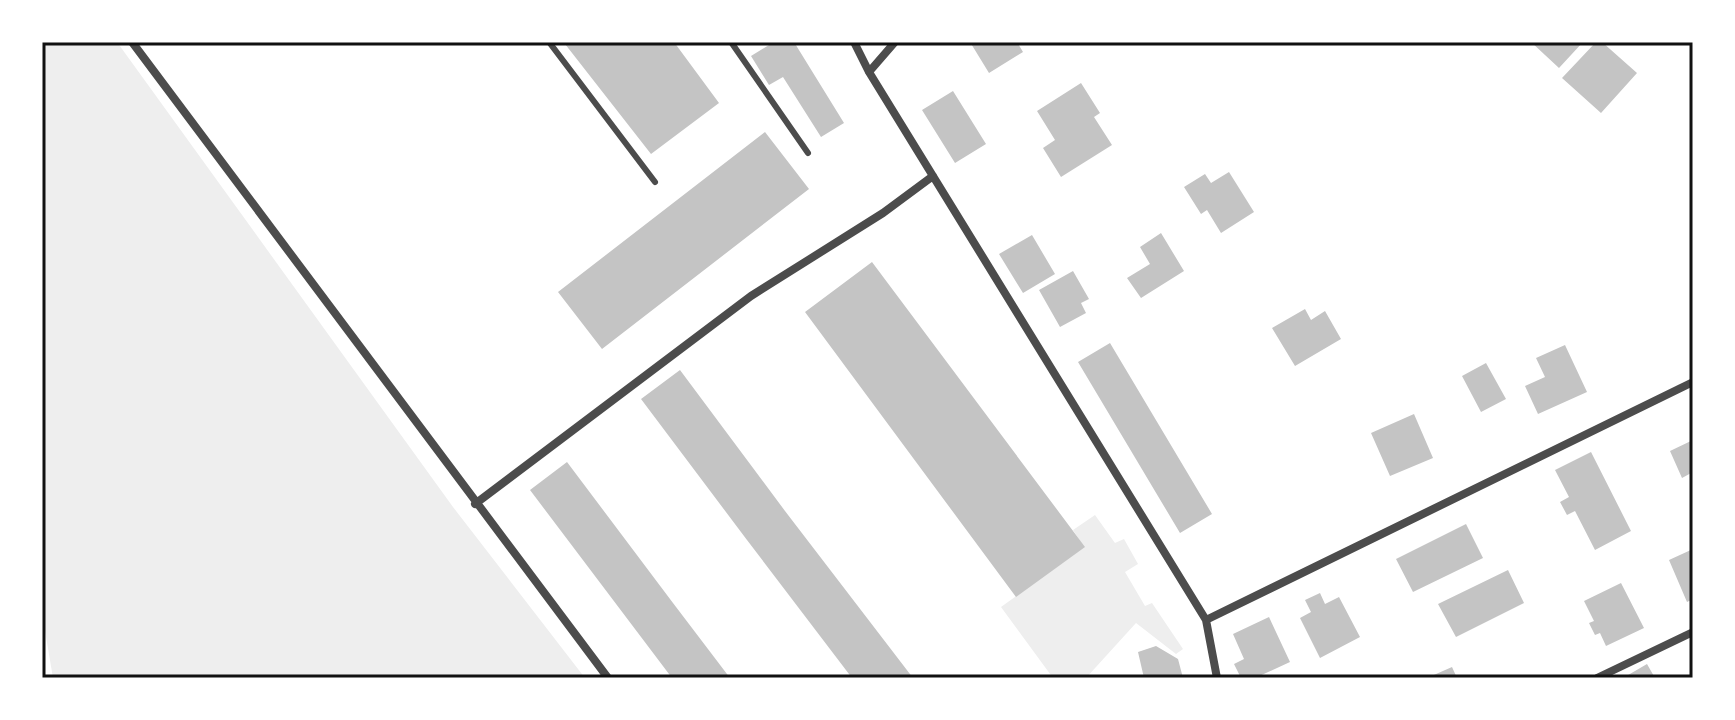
<svg xmlns="http://www.w3.org/2000/svg" width="1735" height="720" viewBox="0 0 1735 720" font-family="Rubik,sans-serif">
<style>
.green{fill:#eee}
.building{fill:#c4c4c4}
.lines{fill:none;stroke-linecap:round;stroke-linejoin:round}
.service{stroke:#4c4c4c;stroke-width:6}
.minor{stroke:#4c4c4c;stroke-width:8}
.neatline{fill:none;stroke:#111;stroke-width:3}
</style>
<rect width="100%" height="100%" fill="#fff"/>
<path class="green" d="M 42,42 L 117,42 L 453,507 L 585,678 L 53,678 L 42,613 Z
M 1095,515 L 1115,543 L 1124,539 L 1138,564 L 1125,572 L 1145,606 L 1152,603 L 1183,649 L 1176,654 L 1136,623 L 1086,678 L 1053,678 L 1001,607 L 1084,547 L 1073,530 Z"/>
<path class="building" d="M 568,42 L 674,42 L 719,103 L 651,154 L 565,44 Z
M 774,42 L 794,42 L 844,123 L 821,137 L 783,77 L 769,85 L 751,56 Z
M 970,42 L 1017,42 L 1023,52 L 989,73 Z
M 1531,42 L 1583,42 L 1559,68 Z
M 1596,42 L 1602,42 L 1637,73 L 1601,113 L 1562,78 Z
M 1081,83 L 1100,113 L 1094,117 L 1112,145 L 1061,177 L 1043,148 L 1055,140 L 1037,111 Z
M 953,91 L 986,144 L 955,163 L 922,110 Z
M 765,132 L 809,189 L 602,349 L 558,292 Z
M 1229,172 L 1254,212 L 1221,233 L 1207,210 L 1201,214 L 1184,187 L 1205,174 L 1211,183 Z
M 1161,233 L 1184,271 L 1141,298 L 1127,278 L 1150,264 L 1140,247 Z
M 1032,235 L 1055,274 L 1023,293 L 999,254 Z
M 872,262 L 1085,547 L 1016,597 L 805,312 Z
M 1073,271 L 1089,299 L 1081,303 L 1086,313 L 1060,327 L 1039,290 Z
M 1305,309 L 1311,320 L 1325,311 L 1341,339 L 1295,366 L 1272,328 Z
M 1110,343 L 1212,514 L 1180,533 L 1078,362 Z
M 1565,345 L 1587,392 L 1538,414 L 1525,386 L 1545,377 L 1536,358 Z
M 1486,363 L 1506,399 L 1481,412 L 1462,376 Z
M 680,370 L 785,511 L 913,678 L 852,678 L 747,540 L 641,399 Z
M 1414,414 L 1433,458 L 1390,476 L 1371,433 Z
M 1693,440 L 1693,472 L 1682,478 L 1670,451 Z
M 1591,452 L 1631,531 L 1595,550 L 1575,511 L 1567,515 L 1560,502 L 1569,497 L 1555,470 Z
M 567,462 L 673,603 L 730,678 L 672,678 L 530,490 Z
M 1466,524 L 1483,558 L 1413,592 L 1396,559 Z
M 1693,549 L 1693,599 L 1687,602 L 1669,560 Z
M 1508,570 L 1524,603 L 1456,637 L 1438,604 Z
M 1621,583 L 1644,628 L 1606,646 L 1600,633 L 1595,635 L 1589,623 L 1594,621 L 1584,601 Z
M 1320,593 L 1325,604 L 1339,597 L 1360,637 L 1320,658 L 1300,618 L 1311,612 L 1305,600 Z
M 1269,617 L 1290,662 L 1255,678 L 1241,678 L 1234,664 L 1244,659 L 1233,634 Z
M 1156,646 L 1178,659 L 1183,678 L 1144,678 L 1138,652 Z
M 1647,664 L 1655,678 L 1623,678 Z
M 1452,667 L 1457,678 L 1427,678 Z"/>
<g class="lines">
<path class="service" d="M 549,42 L 655,182
M 731,42 L 808,153"/>
<path class="minor" d="M 132,42 L 608,678
M 854,42 L 869,72 L 1206,620 L 1217,678
M 869,72 L 895,42
M 475,504 L 751,296 L 883,213 L 933,176
M 1206,620 L 1693,382
M 1597,678 L 1693,632"/>
</g>
<rect width="1735" height="720" fill="none" stroke="#ffffff" stroke-width="88"/>
<rect x="44" y="44" width="1647" height="632" class="neatline"/>
</svg>
